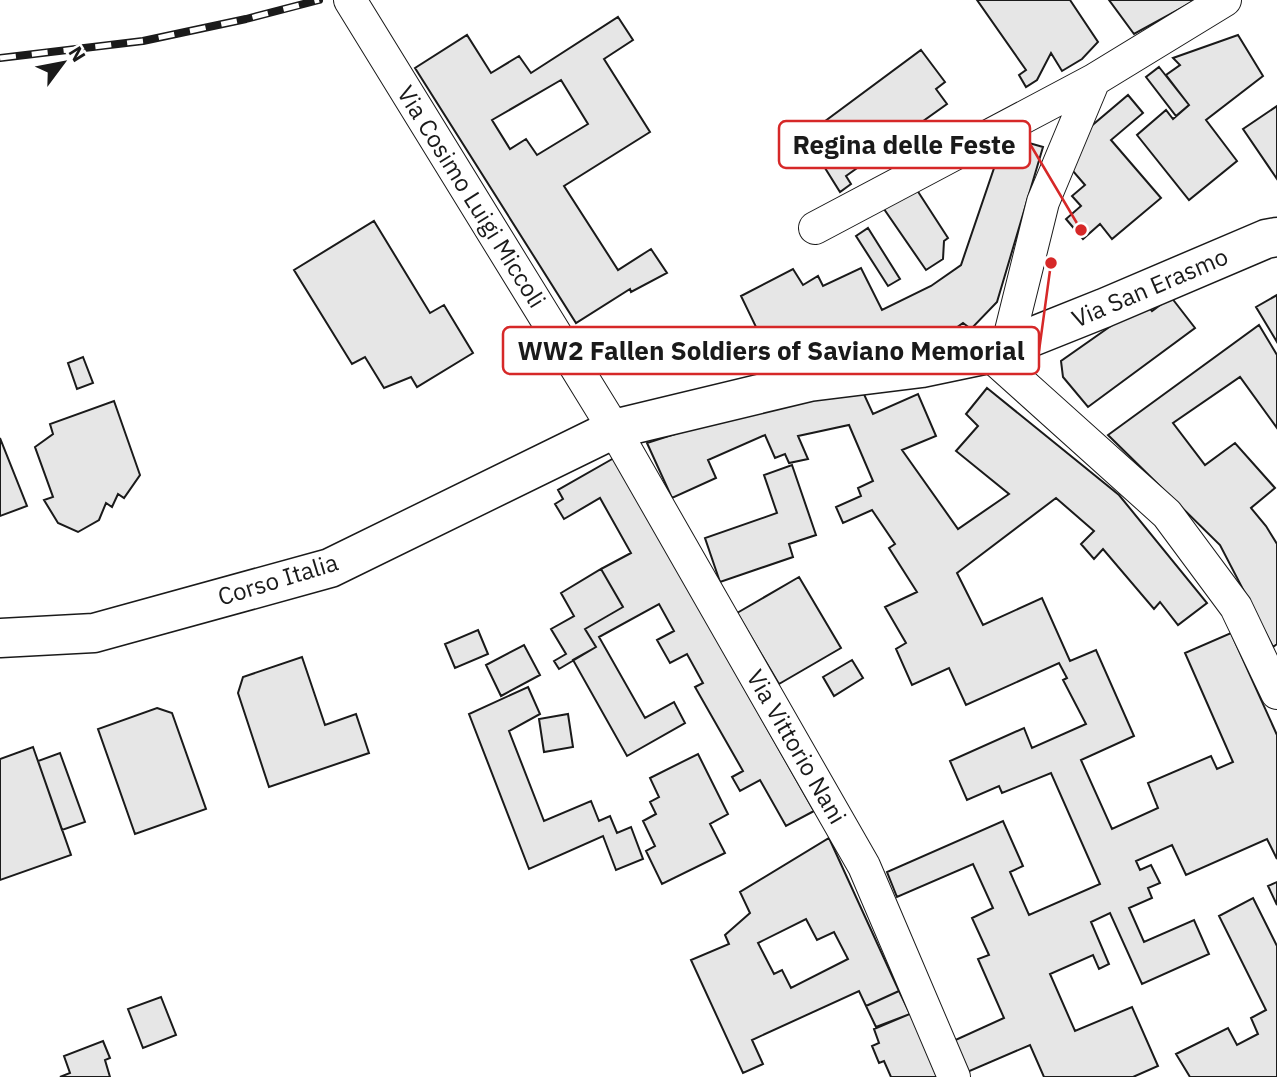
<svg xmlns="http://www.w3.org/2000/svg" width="1277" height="1077" viewBox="0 0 1277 1077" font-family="'IBM Plex Sans',sans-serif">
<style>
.building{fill:#e6e6e6;stroke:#1a1a1a;stroke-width:2;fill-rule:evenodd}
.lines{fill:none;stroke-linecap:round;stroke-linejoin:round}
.street-casing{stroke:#1a1a1a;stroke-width:34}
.secondary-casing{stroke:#1a1a1a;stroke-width:41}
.street{stroke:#fff;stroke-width:32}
.secondary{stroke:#fff;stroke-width:38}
.rail-casing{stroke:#1a1a1a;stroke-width:8}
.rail{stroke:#fff;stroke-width:5;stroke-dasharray:16;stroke-linecap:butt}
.labels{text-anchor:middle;stroke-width:5;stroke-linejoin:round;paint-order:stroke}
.street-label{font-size:24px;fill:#1a1a1a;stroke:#fff}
.leader{fill:none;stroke:#d62828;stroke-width:2.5}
.callout-dot{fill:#d62828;stroke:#fff;stroke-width:2.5}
.callout{fill:#fff;stroke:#d62828;stroke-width:2.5}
.callout-label{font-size:26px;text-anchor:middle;font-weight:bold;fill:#1a1a1a}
</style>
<rect width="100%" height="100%" fill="#fff"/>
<path class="building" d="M 977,0 L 1070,0 L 1098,42 L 1082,59 L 1062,71 L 1051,53 L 1037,80 L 1026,87 L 1019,75 L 1026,70 Z
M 1109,0 L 1196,0 L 1134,34 Z
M 618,17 L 633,40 L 604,59 L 650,132 L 564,186 L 618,270 L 651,249 L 667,273 L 631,292 L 630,289 L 576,323 L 415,68 L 467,35 L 491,73 L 519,56 L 531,73 ZM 561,80 L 588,124 L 537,155 L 526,139 L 510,149 L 492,120 Z
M 1238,35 L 1263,76 L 1206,120 L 1237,161 L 1189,200 L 1137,135 L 1166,110 L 1173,119 L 1189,105 L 1166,75 L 1180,65 L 1173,58 Z
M 921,50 L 945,82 L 936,89 L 947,104 L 846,176 L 851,184 L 840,192 L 805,136 Z
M 1159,67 L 1189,105 L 1176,116 L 1146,77 Z
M 1128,95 L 1143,113 L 1111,140 L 1161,198 L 1112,239 L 1100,224 L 1083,239 L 1066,219 L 1081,206 L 1072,196 L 1085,185 L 1072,170 L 1076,139 Z
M 1277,106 L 1277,179 L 1243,129 Z
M 1005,136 L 1043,147 L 997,302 L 971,329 L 963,323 L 939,340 L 865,354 L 858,344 L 810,364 L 802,348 L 772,360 L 741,296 L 793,269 L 803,285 L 818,276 L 823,286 L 861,268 L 882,310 L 931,286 L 961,265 Z
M 915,187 L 948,238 L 944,241 L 943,259 L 926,270 L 884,209 Z
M 374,221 L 430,313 L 444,305 L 473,353 L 417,387 L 411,377 L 384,388 L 365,357 L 352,364 L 294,270 Z
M 868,228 L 900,279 L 888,286 L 856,236 Z
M 1277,295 L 1277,342 L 1256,307 Z
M 1171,297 L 1195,328 L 1088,407 L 1063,377 L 1061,361 L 1145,302 L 1152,311 Z
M 1259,325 L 1277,355 L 1277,428 L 1240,377 L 1173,423 L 1205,465 L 1235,443 L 1275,488 L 1251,508 L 1266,526 L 1277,544 L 1277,644 L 1273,647 L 1220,545 L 1108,435 Z
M 83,357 L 93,383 L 77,389 L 68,363 Z
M 987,388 L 1119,495 L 1207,603 L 1178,625 L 1160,602 L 1154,609 L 1103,549 L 1094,559 L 1081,544 L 1094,531 L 1056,498 L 957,573 L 983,625 L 1042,598 L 1070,661 L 1096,650 L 1134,736 L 1081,760 L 1112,829 L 1158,808 L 1148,783 L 1211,756 L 1217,769 L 1233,762 L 1185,653 L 1231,633 L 1277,735 L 1277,859 L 1267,839 L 1186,875 L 1172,845 L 1136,861 L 1140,870 L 1151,865 L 1160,883 L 1148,888 L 1152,898 L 1129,908 L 1144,942 L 1194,920 L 1209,954 L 1142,984 L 1110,913 L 1091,922 L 1109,964 L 1099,969 L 1093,955 L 1050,974 L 1075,1031 L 1132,1007 L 1158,1066 L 1133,1077 L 1044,1077 L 1030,1045 L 965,1073 L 951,1042 L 1004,1018 L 978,959 L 989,955 L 972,918 L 993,908 L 973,864 L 897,897 L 887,872 L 1003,821 L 1023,866 L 1010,872 L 1029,915 L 1100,884 L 1051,773 L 1002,793 L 999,786 L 967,800 L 950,761 L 1024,728 L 1032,748 L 1086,724 L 1063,680 L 1067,678 L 1059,663 L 966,705 L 949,668 L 912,685 L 896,649 L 906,643 L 885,607 L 917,592 L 889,548 L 895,544 L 872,510 L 843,523 L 836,507 L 861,496 L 858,488 L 873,481 L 849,425 L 798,436 L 808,459 L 789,463 L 785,454 L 775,458 L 765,435 L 708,460 L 716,478 L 672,498 L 647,443 L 734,415 L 816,398 L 863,392 L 873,414 L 918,394 L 936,436 L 902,450 L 958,529 L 1009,494 L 956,451 L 978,426 L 966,414 Z
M 114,401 L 140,475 L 124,498 L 118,494 L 112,507 L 106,503 L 99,520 L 78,532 L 58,523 L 44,500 L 53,497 L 35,447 L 53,434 L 50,424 Z
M 0,438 L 27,506 L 0,516 Z
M 614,458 L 814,811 L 786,826 L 760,780 L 740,791 L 732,777 L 743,771 L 695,687 L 703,683 L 687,654 L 670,663 L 657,640 L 674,631 L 659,604 L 599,637 L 645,718 L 674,702 L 685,723 L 627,756 L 573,660 L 596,647 L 585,629 L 623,607 L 601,569 L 631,553 L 600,498 L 564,519 L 555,504 L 563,499 L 558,490 Z
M 792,465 L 816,535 L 789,544 L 793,557 L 720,582 L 705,538 L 777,513 L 764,475 Z
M 601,569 L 623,607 L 585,629 L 596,647 L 559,669 L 554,661 L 566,654 L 551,629 L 574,616 L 561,593 Z
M 799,577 L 841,648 L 779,684 L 737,613 Z
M 478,630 L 488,654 L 455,668 L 445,644 Z
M 524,645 L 540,675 L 501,696 L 486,665 Z
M 302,657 L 325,725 L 356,714 L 369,753 L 269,787 L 238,693 L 243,677 Z
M 852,660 L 863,678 L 834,696 L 823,677 Z
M 528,687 L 540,714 L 509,731 L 544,821 L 591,801 L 599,821 L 610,816 L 617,833 L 631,827 L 643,859 L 616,870 L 603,836 L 529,869 L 469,714 Z
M 157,708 L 172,713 L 206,809 L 135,834 L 98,729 Z
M 568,714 L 573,747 L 544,752 L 539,719 Z
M 33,747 L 71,855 L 0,880 L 0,759 Z
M 60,753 L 85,822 L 62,830 L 38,761 Z
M 698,754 L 728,814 L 710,824 L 725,853 L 662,884 L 646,851 L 655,846 L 643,821 L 656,814 L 650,802 L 659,797 L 650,778 Z
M 829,838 L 899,991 L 866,1006 L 859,991 L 752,1040 L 763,1064 L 743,1073 L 691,960 L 729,944 L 725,935 L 750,913 L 740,892 ZM 806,919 L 817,940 L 834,932 L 848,959 L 791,988 L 782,970 L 774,974 L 758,943 Z
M 1277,882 L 1277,905 L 1268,886 Z
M 1253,898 L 1277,946 L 1277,1077 L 1190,1077 L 1176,1054 L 1228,1028 L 1237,1045 L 1258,1034 L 1251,1018 L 1266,1010 L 1219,916 Z
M 899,991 L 910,1014 L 876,1027 L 866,1006 Z
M 161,997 L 176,1035 L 143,1048 L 128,1009 Z
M 912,1013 L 937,1077 L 891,1077 L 884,1061 L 879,1063 L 872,1046 L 879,1043 L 874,1029 Z
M 103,1041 L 110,1058 L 105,1060 L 110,1077 L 60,1077 L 70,1073 L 64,1056 Z"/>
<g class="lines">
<g class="street-casing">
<path id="street" d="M 350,0 L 614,429 L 864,866 L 954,1077
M 815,228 L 1094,80
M 1007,347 L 1043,202 L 1094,80 L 1225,0
M 989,354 L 1167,514 L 1236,607 L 1277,693"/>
</g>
<g class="secondary-casing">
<path id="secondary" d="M 0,638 L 94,633 L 330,568 L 614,429 L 809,382 L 922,368 L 989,354 L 1104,308 L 1266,239 L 1277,237"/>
</g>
<use href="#street" class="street"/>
<use href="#secondary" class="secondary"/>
<g class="rail-casing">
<path id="rail" d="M 0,58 L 143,41 L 246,19 L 319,0"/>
</g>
<use href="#rail" class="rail"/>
</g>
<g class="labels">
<g class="street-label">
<text transform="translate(471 197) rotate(58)" y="8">Via Cosimo Luigi Miccoli</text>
<text transform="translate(1150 288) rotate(-23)" y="8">Via San Erasmo</text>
<text transform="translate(278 580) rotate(-17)" y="8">Corso Italia</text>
<text transform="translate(796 747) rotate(60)" y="8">Via Vittorio Nani</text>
</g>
</g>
<path class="leader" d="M1081 230L1030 144M1051 263L1039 351"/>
<g class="callout-dot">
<circle cx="1081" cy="230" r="7"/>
<circle cx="1051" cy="263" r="7"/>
</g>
<g class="callout">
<rect x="779" y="121" width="251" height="47" rx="7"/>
<rect x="503" y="327" width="536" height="47" rx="7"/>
</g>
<g class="callout-label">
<text x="904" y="154">Regina delle Feste</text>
<text x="771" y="360">WW2 Fallen Soldiers of Saviano Memorial</text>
</g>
<g transform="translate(63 63) rotate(58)" stroke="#ffffff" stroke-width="5" paint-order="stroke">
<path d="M0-5L12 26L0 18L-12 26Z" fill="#1a1a1a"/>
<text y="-10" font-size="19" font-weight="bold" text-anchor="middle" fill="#1a1a1a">N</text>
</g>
</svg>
